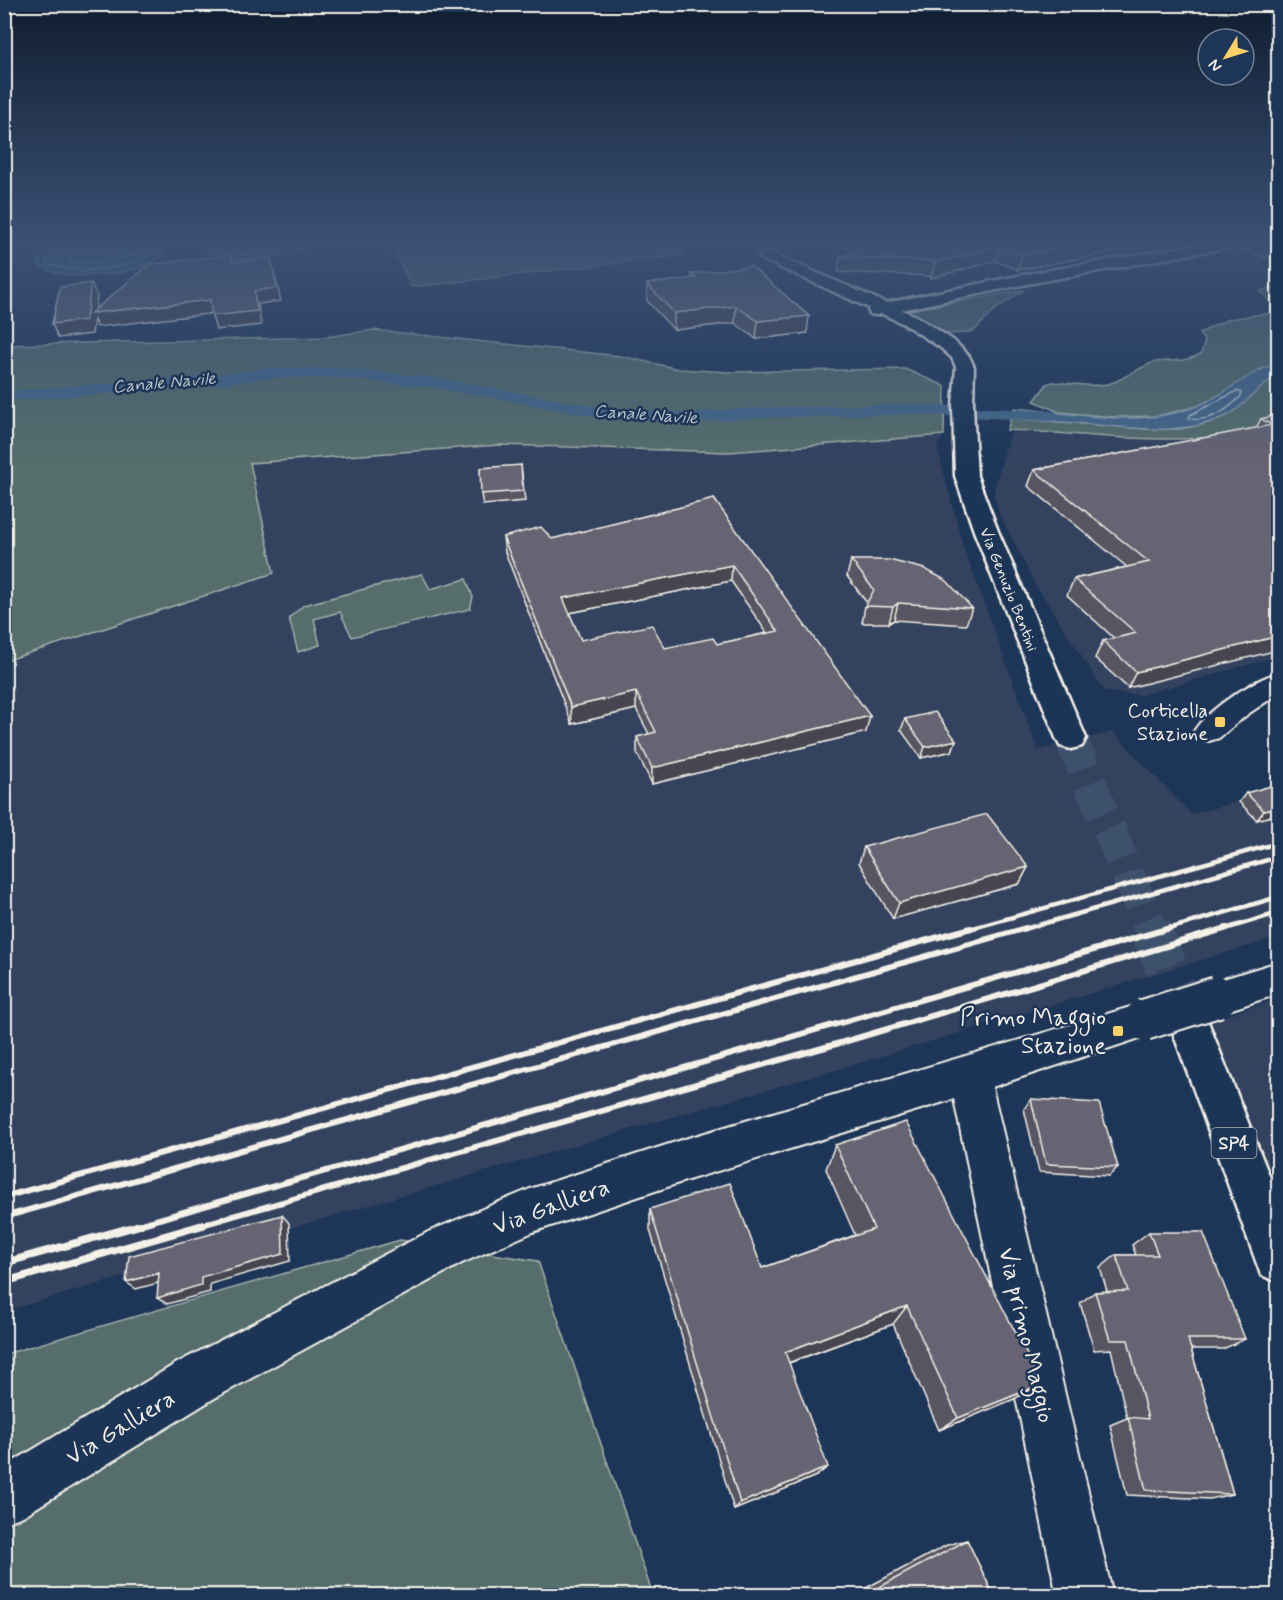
<svg xmlns="http://www.w3.org/2000/svg" width="1283" height="1600" viewBox="0 0 1283 1600" font-family="Mynerve,sans-serif">
<style>
.built{fill:#33435f}
.green{fill:#546e6c;stroke:#a4b0aa;stroke-width:1.5}
.water{fill:#44688b;stroke:#8a9fb0;stroke-width:1.5}
.lines{fill:none;stroke-linecap:round;stroke-linejoin:round}
.shore{stroke:#aebac3;stroke-width:1.5}
.canal{fill:#44688b;fill-rule:evenodd}
.primary-tunnel-far1{stroke:#3d516d;stroke-width:33;stroke-dasharray:33 16;stroke-linecap:butt}
.primary-tunnel{stroke:#3d516d;stroke-width:42;stroke-dasharray:42 21;stroke-linecap:butt}
.street-casing{stroke:#f4f1e8;stroke-width:4}
.secondary-casing{stroke:#f4f1e8;stroke-width:5}
.primary-casing{stroke:#f4f1e8;stroke-width:5}
.street{fill:#1d3557;fill-rule:evenodd}
.secondary{fill:#1d3557;fill-rule:evenodd}
.primary{fill:#1d3557;fill-rule:evenodd}
.rail-far2{stroke:#f4f1e8;stroke-width:4.5}
.rail-far1{stroke:#f4f1e8;stroke-width:6}
.rail{stroke:#f4f1e8;stroke-width:8}
.street-bridge-casing{stroke:#f4f1e8;stroke-width:44;stroke-linecap:butt}
.street-bridge{stroke:#1d3557;stroke-width:40}
.wall{fill:#585562;stroke:#f4f1e8;stroke-width:1.5;fill-rule:evenodd}
.shaded-wall{fill:#474550;stroke:#f4f1e8;stroke-width:1.5}
.building{fill:#666372;stroke:#f4f1e8;stroke-width:1.5;fill-rule:evenodd}
.poi-dot{fill:#ffd166;stroke:#1d3557;stroke-width:2}
.labels{text-anchor:middle;stroke-width:5;stroke-linejoin:round;paint-order:stroke}
.far-street-label{font-size:16px;fill:#f4f1e8;stroke:#1d3557}
.far-water-label{font-size:18px;font-style:italic;fill:#b6c1c7;stroke:#1d3557}
.shield{fill:#1d3557;stroke:#b4b9bc;stroke-width:1.5}
.shield-label{font-size:18px;font-weight:bold;fill:#f4f1e8}
.poi-label{font-size:20px;fill:#f4f1e8;stroke:#1d3557;text-anchor:end}
.near-poi-label{font-size:24px;fill:#f4f1e8;stroke:#1d3557;text-anchor:end}
.near-street-label{font-size:24px;fill:#f4f1e8;stroke:#1d3557}
</style>
<rect width="100%" height="100%" fill="#1d3557"/>
<filter id="ink" filterUnits="userSpaceOnUse"><feTurbulence type="fractalNoise" baseFrequency=".0167" numOctaves="2"/><feDisplacementMap in="SourceGraphic" scale="12" xChannelSelector="R" yChannelSelector="G"/><feConvolveMatrix kernelMatrix="1 2 1 2 8 2 1 2 1" color-interpolation-filters="sRGB"/></filter>
<g filter="url(#ink)">
<path class="built" d="M 1278,426 L 1278,656 L 1142,695 L 1105,692 L 1036,586 L 999,513 L 994,494 L 995,485 L 1007,443 L 1013,430 L 1133,439 L 1179,439 L 1199,438 Z
M 944,435 L 937,447 L 963,546 L 1038,750 L 1113,732 L 1191,814 L 1278,791 L 1278,937 L 859,1063 L 5,1311 L 5,661 L 274,573 L 249,463 L 499,445 L 729,452 Z
M 1278,999 L 1278,1258 L 1191,1027 Z"/>
<path class="green" d="M 390,242 L 669,242 L 684,255 L 412,287 Z
M 1278,285 L 1278,364 L 1261,369 L 1226,392 L 1198,406 L 1157,416 L 1115,417 L 1059,412 L 1034,401 L 1047,384 L 1053,382 C 1072,383 1096,389 1114,382 C 1124,378 1148,363 1155,362 C 1171,360 1187,362 1201,354 L 1205,341 L 1199,334 L 1202,332 L 1228,319 L 1277,312 L 1278,310 L 1260,291 Z
M 1024,290 L 995,310 L 975,330 L 966,333 L 944,334 L 905,312 L 910,307 L 930,307 Z
M 373,330 L 620,356 L 679,369 L 729,372 L 905,369 L 945,386 L 944,435 L 729,452 L 499,445 L 250,463 L 274,573 L 5,661 L 5,345 L 326,337 Z
M 1278,376 L 1278,426 C 1253,430 1227,436 1201,438 C 1136,442 1072,433 1007,430 L 1011,418 L 1149,429 L 1180,429 L 1205,424 L 1228,415 L 1249,395 Z
M 422,574 L 430,589 L 466,579 L 473,597 L 470,609 L 352,637 L 340,612 L 314,619 L 320,645 L 298,652 L 289,618 L 304,605 Z
M 400,1240 L 538,1261 L 653,1595 L 5,1596 L 5,1354 Z"/>
<path class="water" d="M 73,242 L 164,242 L 168,247 C 157,277 61,284 38,265 L 39,259 L 46,252 Z
M 200,242 L 315,242 C 291,261 227,265 201,249 Z
M 1278,364 L 1278,376 C 1255,387 1244,409 1224,417 C 1183,435 1141,429 1098,425 C 1069,422 1040,421 1011,418 L 1014,408 C 1074,413 1139,429 1197,406 C 1226,395 1248,371 1278,364 Z"/>
<g class="lines">
<path class="shore" d="M 70,242 L 68,249 L 46,261 L 46,264 C 84,276 127,270 161,249 L 160,242
M 78,242 L 76,251 L 69,258 L 70,262 C 98,264 125,260 151,247 L 152,242
M 87,242 L 86,251 L 89,253 L 114,250 L 142,242
M 205,242 C 229,263 276,252 303,242
M 217,242 L 240,245 L 278,242
M 1237,391 L 1241,392 L 1241,396 C 1227,411 1210,422 1189,419 L 1190,415 Z"/>
<path class="canal" d="M 268,368 L 337,368 L 431,377 L 599,407 L 688,413 L 754,408 L 909,404 L 1050,411 L 1056,412 L 1059,416 L 1056,420 L 1050,421 L 909,414 L 754,418 L 688,423 L 599,417 L 431,387 L 337,378 L 268,378 L 197,387 L 4,401 L 4,391 L 197,377 Z"/>
<path class="primary-tunnel-far1" d="M 1071,738 L 1151,930"/>
<path class="primary-tunnel" d="M 1150,928 L 1191,1027"/>
<g class="street-casing">
<path id="street" d="M 1278,673 L 1278,694 L 1248,714 L 1219,738 L 1209,741 L 1199,738 L 1194,731 C 1207,710 1254,679 1278,673 Z
M 1278,962 L 1278,994 L 1217,1014 L 1204,1009 L 1198,997 L 1204,985 Z
M 1144,1003 L 1158,1008 L 1163,1020 L 1158,1032 L 992,1087 L 1113,1596 L 1057,1596 L 954,1099 L 688,1180 L 533,1232 L 462,1263 L 213,1399 L 23,1516 L 4,1523 L 4,1467 L 177,1363 L 430,1231 L 530,1189 L 688,1138 Z"/>
</g>
<g class="secondary-casing">
<path id="secondary" d="M 1213,242 L 1243,242 L 1236,246 L 1027,284 L 876,315 L 870,314 L 868,310 L 870,306 L 876,305 L 1027,274 Z"/>
</g>
<g class="primary-casing">
<path id="primary" d="M 767,251 L 916,316 L 953,340 L 969,356 L 974,367 L 973,406 L 977,476 L 998,531 L 1086,738 L 1082,746 L 1071,749 L 1060,746 L 1056,738 L 974,531 L 955,476 L 953,406 L 956,367 L 952,358 L 941,348 L 904,324 L 762,259 L 759,256 L 762,253 Z
M 1191,1009 L 1205,1014 L 1278,1198 L 1278,1282 L 1261,1275 L 1171,1027 L 1177,1014 Z"/>
</g>
<use href="#street" class="street"/>
<use href="#secondary" class="secondary"/>
<use href="#primary" class="primary"/>
<path class="rail-far2" d="M 966,930 L 1278,843
M 1021,930 L 1278,857
M 1165,930 L 1278,897
M 1222,930 L 1278,913"/>
<path class="rail-far1" d="M 4,1197 L 971,928
M 4,1217 L 1026,928
M 135,1226 L 1170,928
M 198,1226 L 847,1041 L 1227,928"/>
<path class="rail" d="M 4,1263 L 140,1225
M 4,1282 L 203,1225"/>
<g class="street-bridge-casing">
<path id="street-bridge" d="M 1144,1020 L 1217,997"/>
</g>
<use href="#street-bridge" class="street-bridge"/>
</g>
<path class="wall" d="M 835,242 L 1164,242 L 1018,270 L 995,261 L 931,278 L 929,276 L 838,272 L 840,257 L 853,252 Z
M 1240,242 L 1278,242 L 1278,262 L 1238,248 Z
M 691,274 L 807,333 L 756,339 L 735,323 L 674,330 L 647,301 L 647,284 L 691,279 Z
M 1278,415 L 1128,688 L 1095,658 L 1103,641 L 1115,639 L 1067,595 L 1074,579 L 1127,567 L 1028,486 L 1034,470 L 1256,428 L 1261,419 Z
M 521,465 L 525,501 L 483,505 L 481,494 Z
M 714,499 L 866,732 L 652,784 L 637,753 L 637,737 L 649,734 L 636,709 L 572,724 L 505,552 L 503,537 L 552,539 ZM 731,581 L 767,633 L 717,644 L 665,648 L 581,640 L 569,613 Z
M 851,560 L 972,608 L 966,625 L 894,620 L 889,623 L 862,623 L 865,606 L 867,603 L 847,576 Z
M 905,719 L 956,740 L 952,751 L 921,758 L 901,730 Z
M 1246,793 L 1278,814 L 1257,820 L 1239,802 Z
M 864,847 L 1028,867 L 1019,884 L 893,919 L 859,863 Z
M 1031,1099 L 1118,1167 L 1109,1176 L 1039,1172 L 1024,1109 Z
M 835,1145 L 1014,1399 L 939,1430 L 893,1324 L 789,1363 L 816,1476 L 734,1510 L 650,1230 L 650,1209 L 762,1268 L 855,1235 L 826,1169 Z
M 1149,1232 L 1245,1339 L 1223,1349 L 1191,1349 L 1233,1494 L 1210,1499 L 1127,1495 L 1110,1425 L 1127,1418 L 1111,1349 L 1094,1350 L 1080,1303 L 1095,1292 L 1107,1291 L 1100,1268 L 1116,1255 L 1136,1255 L 1132,1245 Z
M 967,1540 L 994,1596 L 851,1596 L 947,1545 Z"/>
<path class="shaded-wall" d="M 4,242 L 10,242 L 4,256 Z
M 1095,242 L 1164,242 L 1018,270 L 1022,255 Z
M 999,247 L 995,261 L 931,278 L 935,263 Z
M 271,258 L 281,301 L 258,304 L 261,325 L 216,330 L 212,316 L 254,291 Z
M 91,283 L 97,296 L 95,313 L 210,300 L 215,313 L 97,327 L 94,319 L 92,334 L 58,338 L 52,324 Z
M 736,306 L 735,323 L 674,330 L 674,313 Z
M 809,316 L 807,333 L 756,339 L 758,321 Z
M 732,565 L 731,581 L 564,614 L 563,598 Z
M 898,603 L 894,620 L 889,623 L 893,607 Z
M 1278,636 L 1278,650 L 1128,688 L 1136,672 Z
M 636,692 L 636,709 L 572,724 L 571,707 Z
M 870,716 L 866,732 L 652,784 L 652,768 Z
M 956,740 L 952,751 L 921,758 L 925,747 Z
M 1278,807 L 1278,814 L 1257,820 L 1264,811 Z
M 1028,867 L 1019,884 L 893,919 L 899,903 Z
M 282,1215 L 289,1223 L 290,1261 L 210,1284 L 210,1292 L 167,1304 L 157,1298 L 201,1277 Z
M 159,1273 L 169,1280 L 136,1289 L 126,1282 Z
M 907,1306 L 893,1324 L 777,1367 L 785,1352 Z
M 1037,1386 L 1014,1399 L 939,1430 L 958,1418 Z
M 828,1467 L 816,1476 L 734,1510 L 740,1503 Z"/>
<path class="building" d="M 862,242 L 1095,242 L 1022,255 L 999,247 L 935,263 L 932,261 L 840,257 L 870,246 Z
M 1268,242 L 1278,242 L 1278,245 Z
M 231,255 L 232,262 L 271,258 L 277,288 L 254,291 L 257,311 L 212,316 L 210,300 L 91,313 L 150,264 Z
M 751,266 L 809,316 L 758,321 L 736,306 L 674,313 L 647,284 L 696,278 L 691,274 Z
M 91,283 L 86,320 L 52,324 L 60,287 Z
M 1278,415 L 1278,636 L 1136,672 L 1103,641 L 1136,633 L 1074,579 L 1149,562 L 1034,470 L 1272,425 L 1261,419 Z
M 521,465 L 523,491 L 481,494 L 480,468 Z
M 714,499 L 870,716 L 652,768 L 637,737 L 656,732 L 636,692 L 571,707 L 503,537 L 541,527 L 552,539 ZM 732,565 L 778,631 L 717,644 L 713,638 L 665,648 L 652,625 L 581,640 L 563,598 Z
M 851,560 L 889,560 L 925,569 L 947,581 L 972,608 L 898,603 L 893,607 L 865,606 L 874,590 Z
M 935,712 L 956,740 L 925,747 L 905,719 Z
M 1278,784 L 1278,807 L 1264,811 L 1246,793 Z
M 987,814 L 1028,867 L 899,903 L 864,847 Z
M 1031,1099 L 1099,1103 L 1118,1167 L 1046,1164 Z
M 906,1122 L 1033,1366 L 1037,1386 L 958,1418 L 907,1306 L 785,1352 L 828,1467 L 740,1503 L 650,1209 L 730,1183 L 762,1268 L 874,1229 L 835,1145 Z
M 282,1215 L 283,1254 L 201,1277 L 201,1285 L 157,1298 L 159,1273 L 126,1282 L 129,1256 Z
M 1149,1232 L 1203,1232 L 1245,1339 L 1188,1339 L 1233,1494 L 1146,1490 L 1128,1417 L 1148,1419 L 1128,1340 L 1110,1340 L 1095,1292 L 1128,1291 L 1116,1255 L 1158,1255 Z
M 967,1540 L 994,1596 L 863,1596 Z"/>
</g>
<linearGradient id="sky" x2="0" y2="1"><stop stop-color="#101d30"/><stop offset="0.52" stop-color="#3a5174"/><stop offset="1" stop-color="#3a5174" stop-opacity="0"/></linearGradient>
<rect width="1283" height="466" fill="url(#sky)"/>
<g class="poi-dot">
<rect x="1214" y="716" width="12" height="12" rx="3"/>
<rect x="1112" y="1025" width="12" height="12" rx="3"/>
</g>
<g class="labels">
<g class="far-street-label">
<text transform="translate(1010 589) rotate(68)" y="6">Via Genuzio Bentini</text>
</g>
<g class="far-water-label">
<text transform="translate(164 382) rotate(-5)" y="6">Canale Navile</text>
<text transform="translate(646 414) rotate(4)" y="6">Canale Navile</text>
</g>
<rect class="shield" x="1211.5" y="1128" width="45" height="30" rx="4.5"/>
<g class="shield-label">
<text x="1234" y="1149">SP4</text>
</g>
<g class="poi-label">
<text x="1208" y="717">Corticella<tspan x="1208" dy="23">Stazione</tspan></text>
</g>
<g class="near-poi-label">
<text x="1106" y="1025">Primo Maggio<tspan x="1106" dy="28">Stazione</tspan></text>
</g>
<g class="near-street-label">
<text transform="translate(551 1206) rotate(-20)" y="8">Via Galliera</text>
<text transform="translate(1027 1335) rotate(77)" y="8">Via primo Maggio</text>
<text transform="translate(120 1427) rotate(-31)" y="8">Via Galliera</text>
</g>
</g>
<rect width="1283" height="1600" fill="none" stroke="#1d3557" stroke-width="24"/>
<rect x="12" y="12" width="1259" height="1576" fill="none" stroke="#f4f1e8" stroke-width="2" filter="url(#ink)"/>
<g transform="translate(1226 57) rotate(232)"><circle r="28" fill="#1d3557" stroke="#738091" stroke-width="1.5"/>
<path d="M0-4.5L10 22L0 15L-10 22Z" fill="#ffd166"/>
<text y="-9" font-size="16" font-weight="bold" text-anchor="middle" fill="#f4f1e8">N</text>
</g>
</svg>
